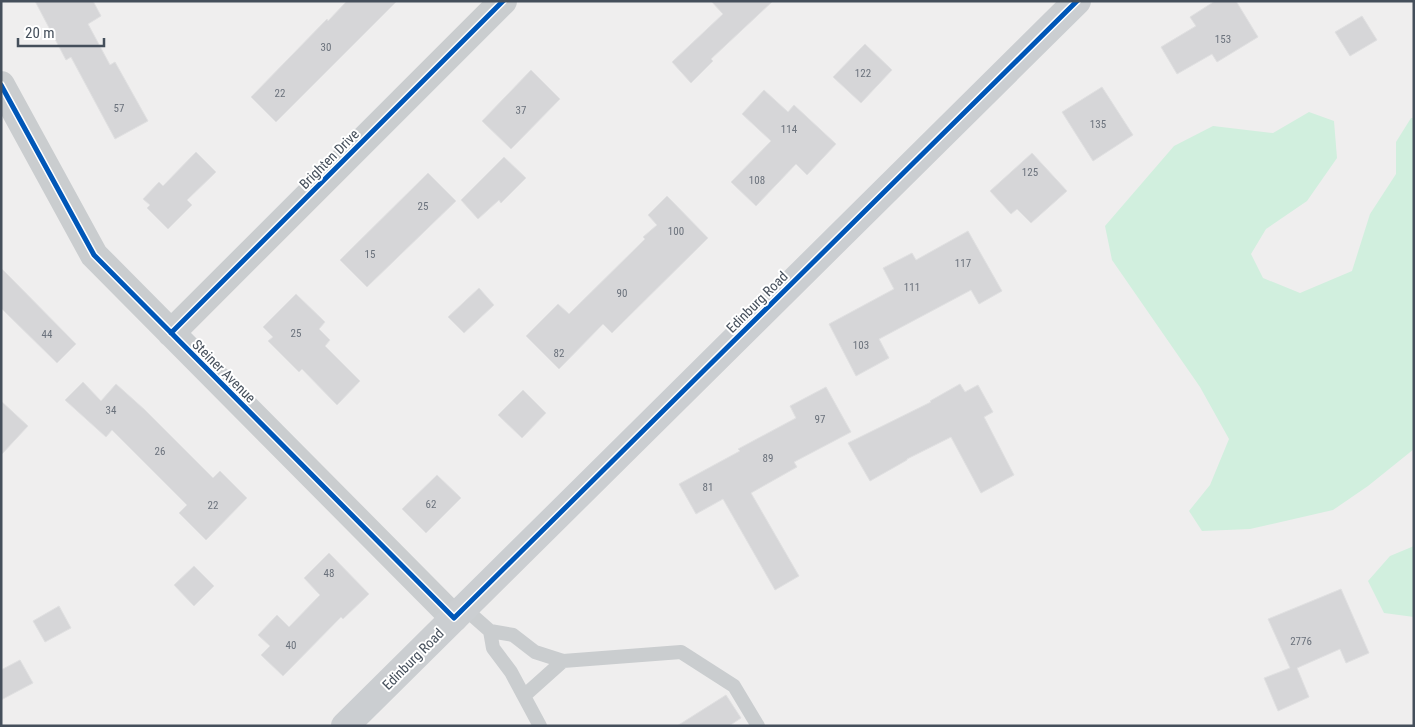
<svg xmlns="http://www.w3.org/2000/svg" width="1415" height="727" viewBox="0 0 1415 727" font-family="'Roboto Condensed',sans-serif">
<style>
.green{fill:#d1efde}
.building{fill:#d6d6d8;stroke:#e0e0e1}
.lines{fill:none;stroke-linecap:round;stroke-linejoin:round}
.service{stroke:#cacdcf;stroke-width:14}
.minor{stroke:#cacdcf;stroke-width:28}
.secondary{stroke:#cbced1;stroke-width:28}
.cycleway-casing{stroke:#fff;stroke-width:8}
.cycleway{stroke:#0057b8;stroke-width:5}
.labels{text-anchor:middle;stroke-width:4;stroke-linejoin:round;paint-order:stroke}
.number-label{font-size:11px;fill:#6b727c}
.street-label{font-size:14px;fill:#454f5b;stroke:#fff}
</style>
<rect width="100%" height="100%" fill="#efeeee"/>
<path class="green" d="M 1309,112 L 1334,121 L 1337,158 L 1307,201 L 1266,229 L 1251,254 L 1263,278 L 1300,293 L 1352,271 L 1370,214 L 1396,174 L 1396,142 L 1411,118 L 1414,118 L 1414,449 L 1368,486 L 1333,510 L 1250,529 L 1202,531 L 1189,511 L 1210,485 L 1229,439 L 1200,387 L 1112,260 L 1105,226 L 1174,146 L 1213,126 L 1273,133 Z
M 1414,546 L 1414,617 L 1384,613 L 1368,581 L 1390,556 Z"/>
<path class="building" d="M 35,1 L 93,1 L 101,16 L 88,24 L 110,65 L 115,62 L 148,121 L 115,139 L 71,57 L 66,60 Z
M 345,1 L 397,1 L 276,122 L 251,97 L 327,19 L 328,21 L 346,2 Z
M 711,1 L 773,1 L 711,59 L 713,61 L 691,83 L 672,62 L 723,14 Z
M 1215,1 L 1236,1 L 1258,37 L 1217,62 L 1212,54 L 1177,74 L 1161,47 L 1196,26 L 1190,17 Z
M 1362,16 L 1377,40 L 1350,56 L 1335,32 Z
M 865,44 L 892,70 L 861,103 L 833,77 Z
M 531,70 L 560,99 L 511,149 L 482,121 Z
M 1102,87 L 1133,135 L 1093,161 L 1062,112 Z
M 764,90 L 788,112 L 794,105 L 836,144 L 807,175 L 796,164 L 756,206 L 731,182 L 771,141 L 742,114 Z
M 196,152 L 216,172 L 187,200 L 192,205 L 168,229 L 147,208 L 150,205 L 143,199 L 159,182 L 163,186 Z
M 1032,153 L 1067,191 L 1031,223 L 1017,209 L 1011,214 L 990,191 Z
M 504,157 L 526,178 L 501,203 L 499,200 L 478,219 L 461,200 Z
M 428,173 L 456,201 L 367,287 L 340,260 Z
M 667,196 L 708,238 L 612,333 L 603,324 L 559,369 L 526,336 L 558,304 L 569,314 L 645,239 L 643,237 L 657,225 L 648,215 Z
M 968,231 L 1002,291 L 979,304 L 971,290 L 879,339 L 889,358 L 856,376 L 829,324 L 894,289 L 883,268 L 912,253 L 916,260 Z
M 1,268 L 76,344 L 57,363 L 1,308 Z
M 479,288 L 494,305 L 464,333 L 448,317 Z
M 296,294 L 325,322 L 319,329 L 330,340 L 325,346 L 360,381 L 337,405 L 302,369 L 299,372 L 268,341 L 273,337 L 263,327 Z
M 83,382 L 101,401 L 116,384 L 145,410 L 213,478 L 220,471 L 247,498 L 206,540 L 179,513 L 187,505 L 112,430 L 106,437 L 65,400 Z
M 960,384 L 965,392 L 978,385 L 993,412 L 984,417 L 1014,475 L 981,493 L 951,437 L 907,459 L 907,460 L 870,481 L 848,443 L 931,402 L 930,401 Z
M 826,387 L 851,432 L 794,462 L 797,467 L 751,493 L 799,576 L 775,590 L 723,499 L 696,514 L 679,484 L 740,451 L 738,449 L 796,418 L 790,406 Z
M 523,390 L 546,413 L 522,438 L 498,415 Z
M 1,401 L 28,426 L 1,455 Z
M 437,475 L 461,498 L 426,533 L 402,509 Z
M 329,553 L 369,594 L 343,619 L 341,617 L 283,676 L 261,655 L 270,646 L 258,635 L 277,615 L 289,627 L 320,595 L 304,578 Z
M 194,566 L 214,586 L 194,606 L 174,585 Z
M 1341,589 L 1369,653 L 1346,663 L 1340,649 L 1297,668 L 1309,697 L 1278,711 L 1264,678 L 1290,668 L 1268,619 Z
M 59,606 L 71,628 L 45,642 L 33,621 Z
M 20,660 L 33,683 L 1,700 L 1,670 Z
M 726,695 L 741,718 L 729,726 L 677,726 Z"/>
<g class="lines">
<path class="service" d="M 464,608 L 490,631 L 513,635 L 535,652 L 563,661 L 681,652 L 734,686 L 758,726
M 490,631 L 493,648 L 511,672 L 540,726
M 525,695 L 563,661"/>
<path class="minor" d="M 1,85 L 94,255 L 454,618
M 171,333 L 503,1"/>
<path class="secondary" d="M 345,726 L 1077,1"/>
<g class="cycleway-casing">
<path id="cycleway" d="M 1,85 L 94,255 L 454,618 L 1077,1
M 171,333 L 503,1"/>
</g>
<use href="#cycleway" class="cycleway"/>
</g>
<g class="labels">
<g class="number-label">
<text x="1223" y="43">153</text>
<text x="326" y="51">30</text>
<text x="863" y="77">122</text>
<text x="280" y="97">22</text>
<text x="119" y="112">57</text>
<text x="521" y="114">37</text>
<text x="1098" y="128">135</text>
<text x="789" y="133">114</text>
<text x="1030" y="176">125</text>
<text x="757" y="184">108</text>
<text x="423" y="210">25</text>
<text x="676" y="235">100</text>
<text x="370" y="258">15</text>
<text x="963" y="267">117</text>
<text x="912" y="291">111</text>
<text x="622" y="297">90</text>
<text x="296" y="337">25</text>
<text x="47" y="338">44</text>
<text x="861" y="349">103</text>
<text x="559" y="357">82</text>
<text x="111" y="414">34</text>
<text x="820" y="423">97</text>
<text x="160" y="455">26</text>
<text x="768" y="462">89</text>
<text x="708" y="491">81</text>
<text x="431" y="508">62</text>
<text x="213" y="509">22</text>
<text x="329" y="577">48</text>
<text x="1301" y="645">2776</text>
<text x="291" y="649">40</text>
</g>
<g class="street-label">
<text transform="translate(329 159) rotate(-45)" y="5">Brighten Drive</text>
<text transform="translate(757 302) rotate(-45)" y="5">Edinburg Road</text>
<text transform="translate(224 371) rotate(45)" y="5">Steiner Avenue</text>
<text transform="translate(413 659) rotate(-45)" y="5">Edinburg Road</text>
</g>
</g>
<rect width="1415" height="727" fill="none" stroke="#454f5b" stroke-width="5"/>
<path d="M18 38v8h86v-8" fill="none" stroke="#454f5b" stroke-width="2.5"/>
<text x="25" y="38" font-size="15" fill="#454f5b" stroke="#ffffff" stroke-width="4" paint-order="stroke">20 m</text>
</svg>
